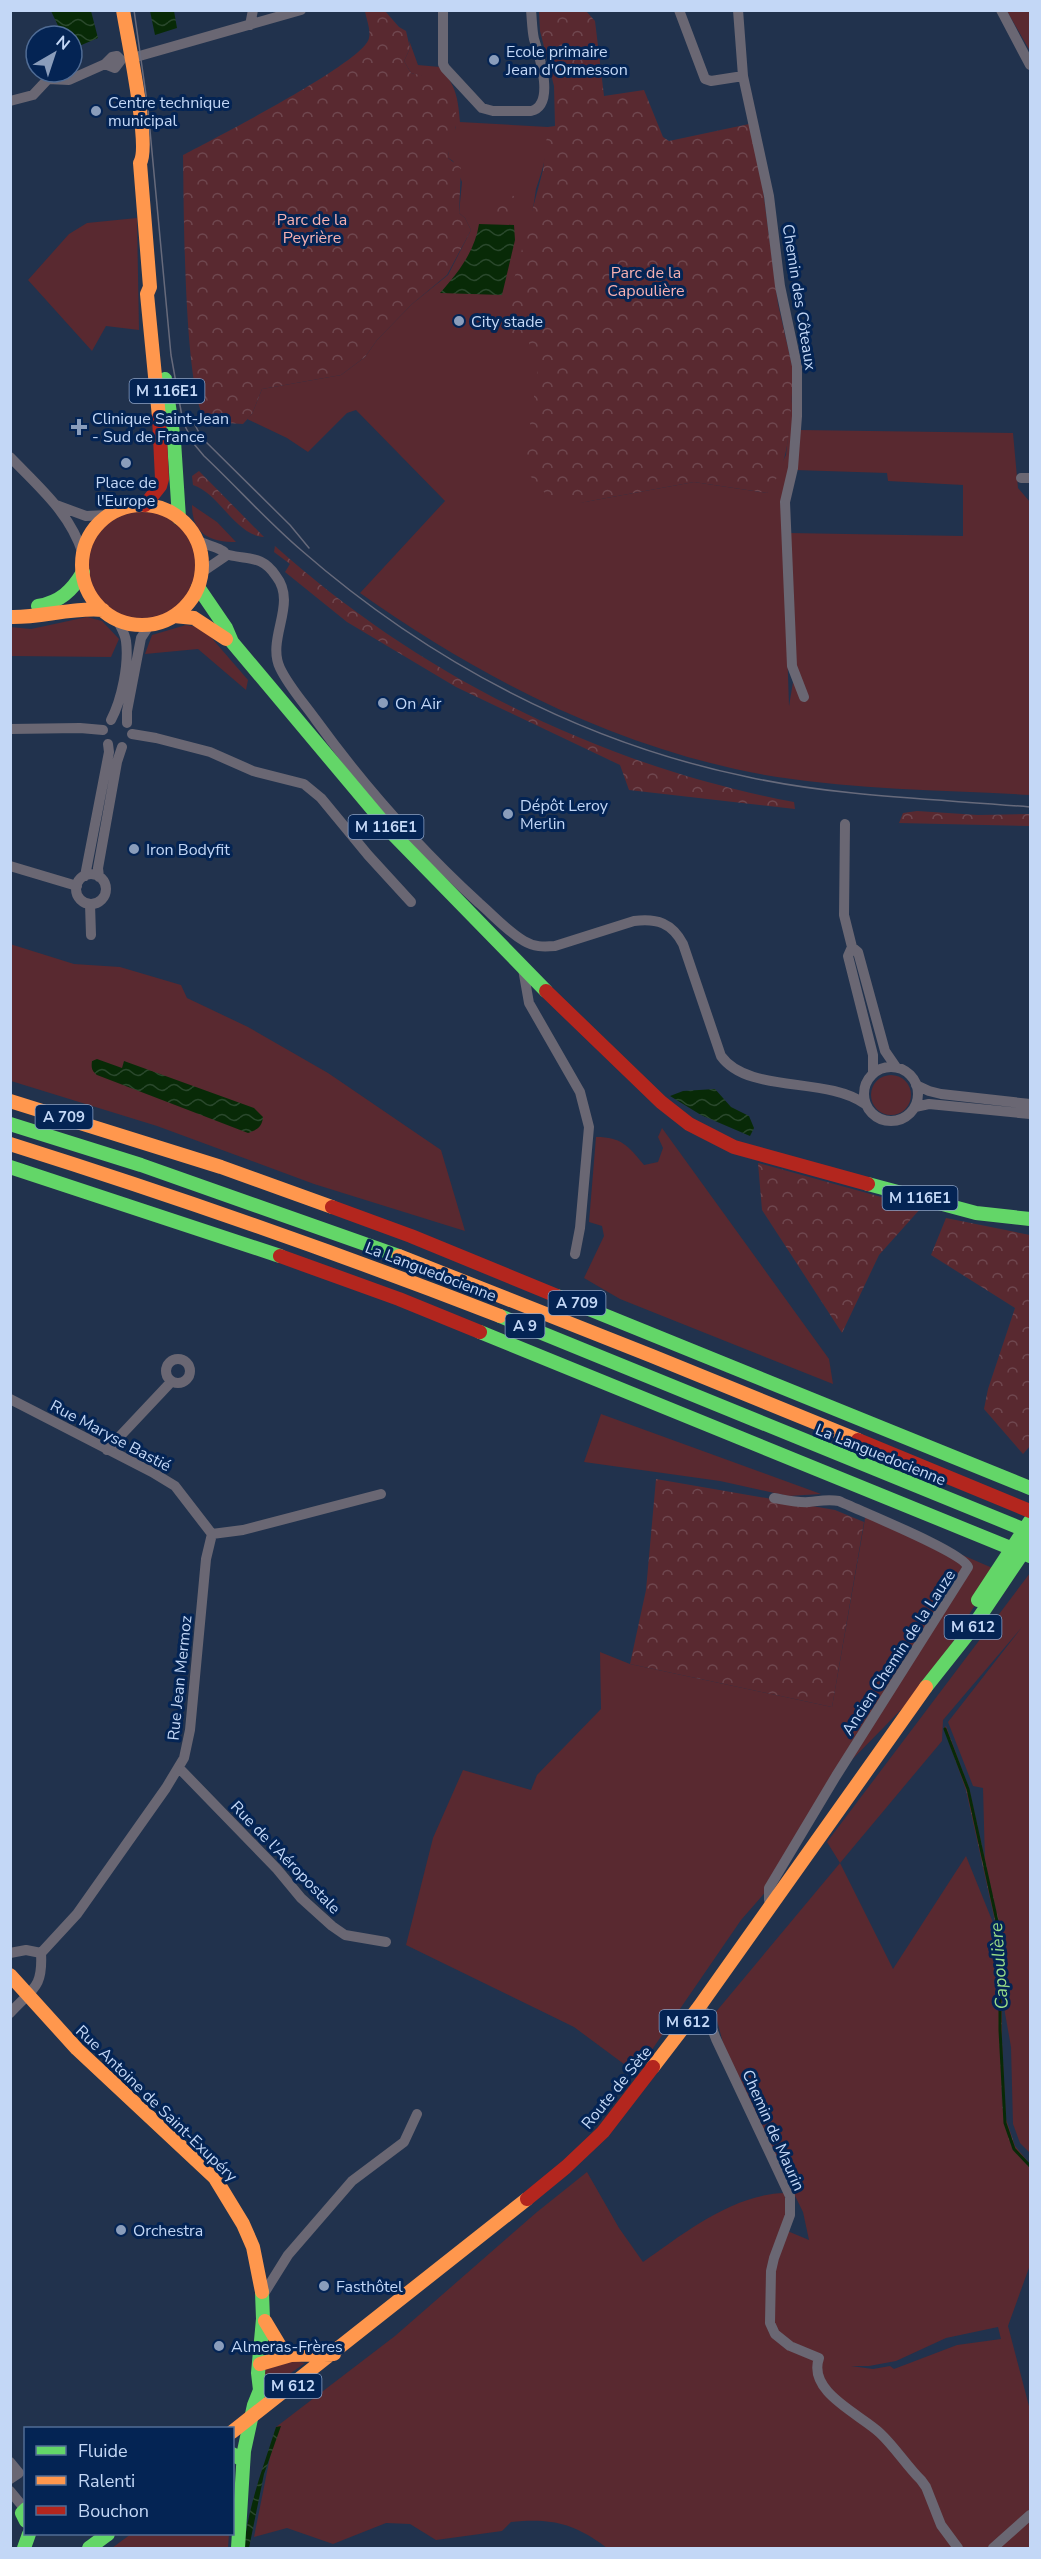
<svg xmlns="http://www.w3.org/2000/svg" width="1041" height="2559" viewBox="0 0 1041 2559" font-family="'Nunito Sans',sans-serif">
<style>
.green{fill:#592930;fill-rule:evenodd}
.forest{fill:url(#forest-crowns)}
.wetland{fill:url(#wetland-marsh)}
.water{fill:url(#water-waves)}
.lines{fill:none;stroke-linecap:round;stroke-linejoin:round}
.stream{stroke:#082a07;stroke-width:3}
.street{stroke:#6a6773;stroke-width:10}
.fast{stroke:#63d668;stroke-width:14}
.slow{stroke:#ff974d;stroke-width:14}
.jam{stroke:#b3261e;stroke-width:14}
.tram{stroke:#676a7b;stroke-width:1.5}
.poi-dot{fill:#8a9dbb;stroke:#042454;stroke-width:2}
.labels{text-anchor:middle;stroke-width:6;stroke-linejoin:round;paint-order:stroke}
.shield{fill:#042454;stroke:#8aa1c5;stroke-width:1.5}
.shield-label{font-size:15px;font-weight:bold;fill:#c3d7f6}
.poi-label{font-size:16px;fill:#c3d7f6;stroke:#042454;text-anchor:start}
.park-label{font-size:16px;fill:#f6b1b1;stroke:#042454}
.street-label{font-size:16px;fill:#c3d7f6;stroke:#042454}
.water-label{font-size:18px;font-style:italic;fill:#9add87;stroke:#042454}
</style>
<defs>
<pattern id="forest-crowns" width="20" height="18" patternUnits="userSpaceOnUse" patternTransform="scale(1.5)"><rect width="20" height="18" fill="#592930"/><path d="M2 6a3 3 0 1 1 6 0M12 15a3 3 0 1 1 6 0" fill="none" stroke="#6f474f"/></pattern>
<pattern id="wetland-marsh" width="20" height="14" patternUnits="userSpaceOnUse" patternTransform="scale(1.5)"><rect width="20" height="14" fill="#592930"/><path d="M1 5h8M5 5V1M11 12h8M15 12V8" fill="none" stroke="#6f474f"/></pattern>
<pattern id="water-waves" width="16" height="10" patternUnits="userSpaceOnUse" patternTransform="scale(1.5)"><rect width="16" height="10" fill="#082a07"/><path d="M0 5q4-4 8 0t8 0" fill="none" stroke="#2a482c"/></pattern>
</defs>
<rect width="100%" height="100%" fill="#21324d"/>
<path class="green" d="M 1007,11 L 1030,11 L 1030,51 Z
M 409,40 L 418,65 L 440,67 C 456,86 458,97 460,122 L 548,127 C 549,148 543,169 536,189 L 518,308 L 694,478 L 579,503 L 694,482 L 767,493 L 786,455 L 792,394 L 794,415 L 785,583 L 789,706 L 796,664 L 789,533 L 963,536 L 963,485 L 888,481 L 887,473 L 795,470 L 800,430 L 1013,433 L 1018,488 L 1030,502 L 1030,795 C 946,790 860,790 777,777 C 625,752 484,681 360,593 L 445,501 L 356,410 L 347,413 L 308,452 L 287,438 L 247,419 L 252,414 L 262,389 L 341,375 L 365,357 L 377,340 L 412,304 L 448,275 L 471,230 L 465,218 L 459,213 L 462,182 L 453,161 L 448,158 L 449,143 L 456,127 L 426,77 L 411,73 L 404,61 L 410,48 Z
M 137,218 L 139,330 L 106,326 L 92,351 L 28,280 L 69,234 L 87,223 Z
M 192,505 L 217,522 L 236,542 C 210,542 192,534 192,505 Z
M88 565a54 54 0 1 1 108 0a54 54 0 1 1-108 0Z
M 87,617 L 102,621 L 119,639 L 111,657 L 11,656 L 10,627 L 31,629 Z
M 186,625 L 203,628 L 248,680 L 246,690 L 198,649 L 145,654 L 152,635 Z
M 10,944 L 74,964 L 120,967 L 181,985 L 187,998 L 248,1027 L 328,1073 L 441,1150 L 465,1231 L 314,1184 L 157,1126 L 11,1081 Z
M871 1095a20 20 0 1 1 40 0a20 20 0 1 1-40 0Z
M 662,1128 L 829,1359 L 833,1384 L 620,1299 L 584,1278 L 604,1236 L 602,1226 L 589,1222 L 596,1137 C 622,1137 628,1146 644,1165 L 658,1162 L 663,1148 L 658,1137 Z
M 601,1414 L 821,1494 L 788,1496 L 720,1481 L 584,1462 Z
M 866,1513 L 997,1570 L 960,1629 L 934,1676 L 836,1776 L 769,1888 L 741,1920 L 636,2073 L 574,2027 L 406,1945 L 433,1838 L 463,1770 L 531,1790 L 537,1775 L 601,1709 L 600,1652 L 630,1664 L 832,1707 Z
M 1030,1573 L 1030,2153 L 1020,2143 L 1013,2124 L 1011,2047 L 1002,1996 L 1002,1935 L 985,1862 L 983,1788 L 973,1786 L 948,1722 L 1022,1627 L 943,1720 L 942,1741 L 840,1863 L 893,1969 L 966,1856 L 998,1935 L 1002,2106 L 1012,2149 L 1030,2168 L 1030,2265 L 1008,2326 L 1030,2410 L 1030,2548 L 607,2548 C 574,2523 552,2518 511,2522 L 502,2531 L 436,2540 L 410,2524 L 386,2523 L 333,2544 L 287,2528 L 254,2537 L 276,2427 L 395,2336 L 537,2212 L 587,2172 L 619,2228 L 643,2262 C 684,2233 733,2194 785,2193 L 785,2230 L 809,2240 L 803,2212 L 727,2058 L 715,2013 L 840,1863 L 827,1842 ZM 998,2327 L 1001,2339 L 957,2345 L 894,2369 L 890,2366 L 873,2369 L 851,2366 L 869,2366 L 896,2361 L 946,2338 Z
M 294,2361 L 305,2363 L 264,2392 L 265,2369 Z
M 131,2534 L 229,2534 L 228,2548 L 112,2548 Z"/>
<path class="forest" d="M 365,11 L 385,11 L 399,27 L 406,31 L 410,48 L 404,61 L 411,73 L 444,80 C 452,93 458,109 456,125 C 455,135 449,145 448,158 L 461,168 L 459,213 L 465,218 L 471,230 L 447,275 L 412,304 L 377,340 L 365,357 L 341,375 L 262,389 L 252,414 L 243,424 L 208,422 C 183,406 184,193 183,155 C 211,140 365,62 369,38 C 371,30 366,18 365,11 Z
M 539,11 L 586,11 L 595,21 L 604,96 L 644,90 L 663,137 L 669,141 L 749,124 L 762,182 L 778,304 L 797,387 L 792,394 C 789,428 790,465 767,493 L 694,482 L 579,503 L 550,499 L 526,471 L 525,460 L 540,354 L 530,350 L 528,335 L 508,334 L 508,302 L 543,170 L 548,127 L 555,126 L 554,86 L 540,31 Z
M 495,193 L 514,196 L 510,219 L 489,218 Z
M 199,471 L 264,537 C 235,535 219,493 193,485 L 192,476 Z
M 275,546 C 420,676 602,766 794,802 L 795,809 L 629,790 L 620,765 L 456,687 L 347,622 L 285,572 L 290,564 L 274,552 Z
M 917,811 L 978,815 L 1030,814 L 1030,826 L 899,823 L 903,813 Z
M 758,1163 L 921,1208 L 879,1255 L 842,1333 L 762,1210 Z
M 946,1218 L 1030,1235 L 1030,1446 L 1023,1454 L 984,1409 L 988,1389 L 1015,1308 L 931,1255 Z
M 656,1479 L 835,1510 L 864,1522 L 832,1707 L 630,1664 L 646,1590 Z"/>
<path class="wetland" d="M 946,1726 L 969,1788 L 1002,1935 L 1002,2041 L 1006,2119 L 1015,2146 L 1030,2164 L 1030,2168 L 1012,2149 L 1003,2123 L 999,2031 L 998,1935 L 966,1790 L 944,1728 Z"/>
<path class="water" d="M 51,11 L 91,11 L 98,38 L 72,49 L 72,36 L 63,36 Z
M 150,11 L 174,11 L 177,28 L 155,35 Z
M 479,224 L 514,225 L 515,240 L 502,295 L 440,293 C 458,273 475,251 479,224 Z
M 97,1059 L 122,1068 L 124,1061 L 254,1108 L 263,1117 C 262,1127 257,1130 248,1133 L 97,1075 C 92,1071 91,1068 92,1061 Z
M 715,1089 L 731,1107 L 749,1116 L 754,1128 L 750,1136 L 701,1115 L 670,1096 L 683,1091 Z
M 281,2426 L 264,2474 L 249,2548 L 244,2548 C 248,2506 263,2468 276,2427 Z"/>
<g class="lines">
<path class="stream" d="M 945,1729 L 968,1789 L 1000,1935 L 1000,2030 L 1005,2123 L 1014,2149 L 1030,2166"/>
<path class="street" d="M 443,10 L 443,64 L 445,68 L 482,108 L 493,111 L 531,111 C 556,105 539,55 534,39 C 532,30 532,20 531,10
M 679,10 L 705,79 L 711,81 L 743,76
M 738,10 L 743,76 L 769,196 L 780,286 L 797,366 L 797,416 L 793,468 L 785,502 L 792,666 L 804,697
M 1001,10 L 1030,65
M 250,25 L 253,10
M 136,57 L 301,10
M 10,101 L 33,95 L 48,79 L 69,80 L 105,64 L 112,57 L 117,56 L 121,60 L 115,68 L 105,64
M 10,457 C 40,488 70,513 83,554
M 1021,478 L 1030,478
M 56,505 L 86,516 L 108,515
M 197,540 C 205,545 214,546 221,550 C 228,553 221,553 229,555 C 249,560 262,555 276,576 C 298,604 266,638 280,668 C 289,687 304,703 316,720 C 364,786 419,848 479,903 C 493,915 507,931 524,941 C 534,947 543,947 555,946 L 634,921 C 657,918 672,923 683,944 L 721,1056 C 748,1094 826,1076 865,1104
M 202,572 L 227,555
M 111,720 C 122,699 129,664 126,641 C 125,633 120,626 117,619
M 127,723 L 127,711 L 141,638 L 150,624
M 10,729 L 80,728 L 103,730
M 132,734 L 156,738 L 210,752 L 253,771 L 304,784 L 321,798 L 368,855 L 411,902
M 845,824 L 844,915 L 852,947 L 848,956 L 873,1055 L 873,1073
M 10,866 L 77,886
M76 889a15 15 0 1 1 30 0a15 15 0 1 1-30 0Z
M 85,876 L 109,752 L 108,744
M 99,877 L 98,868 L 117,762 L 122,747
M 90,904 L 91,935
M 852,947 L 858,952 L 885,1051 L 896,1067
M 523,969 L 529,1003 L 580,1092 L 589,1127 L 580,1228 L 575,1254
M864 1094a27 27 0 1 1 54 0a27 27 0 1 1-54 0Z
M 916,1085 L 929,1091 L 941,1094 L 1030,1104
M 915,1107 L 929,1104 L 1030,1114
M166 1371a12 12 0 1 1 24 0a12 12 0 1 1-24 0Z
M 10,1399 L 152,1472 L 175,1486 L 212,1534
M 107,1450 L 171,1382
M 212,1534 L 243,1530 L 381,1494
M 179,1768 L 277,1869 L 301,1898 L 332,1926 L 345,1935 L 386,1942
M 773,1904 L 769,1900 L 769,1888 L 836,1776 L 968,1567 C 963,1552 860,1511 839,1501 C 827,1499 820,1501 809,1502 C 798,1503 786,1500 774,1498
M 10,1953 L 26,1950 L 41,1953
M 699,2007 L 706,2013 L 716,2039 L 790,2196 L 790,2215 L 774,2258 L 771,2271 L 770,2323 L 775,2334 L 790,2346 L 819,2358 C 807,2392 860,2414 880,2433 C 895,2447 906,2465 921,2480 L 926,2487 L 941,2525 L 958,2548
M 10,2013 C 33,1988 43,1988 41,1953 L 77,1914 L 166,1788 L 184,1758 L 190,1730 L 206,1559 L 212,1534
M 263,2295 L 288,2255 L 352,2181 L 404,2142 L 417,2114
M 10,2462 L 19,2473 L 10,2479
M 10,2491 L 24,2508
M 993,2548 L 1030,2515"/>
<path class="fast" d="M 165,379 L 174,441 L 179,518
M 198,587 L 226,628 L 232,642 L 394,835 L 546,991
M 38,606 C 60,602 72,591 83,572
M 10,1124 L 141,1165 L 399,1256
M 10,1167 L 280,1256
M 868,1184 L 976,1213 L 1030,1219
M 557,1296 L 1030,1488
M 500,1316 L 1030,1532
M 480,1332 L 1030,1556
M 978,1600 L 1030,1521
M 926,1687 L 968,1634 L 1030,1542
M 232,2454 L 243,2460
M 26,2509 L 22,2513 L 26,2521
M 24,2548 L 29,2534
M 89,2548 L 108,2534
M 238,2548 L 244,2451 L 254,2405 L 260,2390 L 258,2373 L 263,2319 L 262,2292"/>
<path class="slow" d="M 123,10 C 127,36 151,146 140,163 L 150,287 L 147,294 L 159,417
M82 565a60 60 0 1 1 120 0a60 60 0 1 1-120 0Z
M 174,616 L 194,618 L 226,639
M 10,617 C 41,618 72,607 103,610
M 10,1101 L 221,1167 L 332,1207
M 10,1144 C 175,1196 338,1253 500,1316
M 399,1256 L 652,1356 L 858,1440
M 10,1975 L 77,2049 L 215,2178 L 243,2224 L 253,2247 L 262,2292
M 653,2067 L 699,2007 L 926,1687
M 265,2321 L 280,2346 L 291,2355 L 334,2354
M 260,2364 L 291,2355
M 232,2432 L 527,2199"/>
<path class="jam" d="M 145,505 L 160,486 L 162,479 L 159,417
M 546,991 L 661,1102 L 689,1124 L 734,1147 L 868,1184
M 332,1207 L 411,1236 L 557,1296
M 280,1256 L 399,1299 L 480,1332
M 858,1440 L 1030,1511
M 527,2199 L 566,2167 L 603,2132 L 653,2067"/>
<path class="tram" d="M 134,10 L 148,109 L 171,355 L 183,422 L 194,444 L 204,456 C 237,487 267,521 301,550 C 428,661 582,743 748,777 C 841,797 937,799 1030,807
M 188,412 L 202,438 L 290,525 L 309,548"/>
</g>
<g class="poi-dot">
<circle cx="494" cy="60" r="6"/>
<circle cx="96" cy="111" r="6"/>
<circle cx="459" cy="321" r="6"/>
<path d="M76 418h6v6h6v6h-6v6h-6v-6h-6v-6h6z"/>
<circle cx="126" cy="463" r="6"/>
<circle cx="383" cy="703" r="6"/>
<circle cx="508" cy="814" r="6"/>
<circle cx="134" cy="849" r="6"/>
<circle cx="121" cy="2230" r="6"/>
<circle cx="324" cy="2286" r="6"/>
<circle cx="219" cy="2346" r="6"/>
</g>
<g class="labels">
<g class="shield">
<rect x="129.5" y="379" width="75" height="24" rx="4.5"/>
<rect x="348.5" y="815" width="75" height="24" rx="4.5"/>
<rect x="35.5" y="1105" width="57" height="24" rx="4.5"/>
<rect x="882.5" y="1186" width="75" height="24" rx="4.5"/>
<rect x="548.5" y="1291" width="57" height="24" rx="4.5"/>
<rect x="505.5" y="1314" width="39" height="24" rx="4.5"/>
<rect x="944.5" y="1615" width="57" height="24" rx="4.5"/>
<rect x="659.5" y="2010" width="57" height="24" rx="4.5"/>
<rect x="264.5" y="2374" width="57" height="24" rx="4.5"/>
</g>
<g class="shield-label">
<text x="167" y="396">M 116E1</text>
<text x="386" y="832">M 116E1</text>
<text x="64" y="1122">A 709</text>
<text x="920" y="1203">M 116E1</text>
<text x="577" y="1308">A 709</text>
<text x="525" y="1331">A 9</text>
<text x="973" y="1632">M 612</text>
<text x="688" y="2027">M 612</text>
<text x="293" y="2391">M 612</text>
</g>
<g class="poi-label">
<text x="506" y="57">Ecole primaire<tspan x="506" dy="18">Jean d'Ormesson</tspan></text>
<text x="108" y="108">Centre technique<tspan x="108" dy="18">municipal</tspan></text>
<text x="471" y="327">City stade</text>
<text x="92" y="424">Clinique Saint-Jean<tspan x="92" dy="18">- Sud de France</tspan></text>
<text x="126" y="488" text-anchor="middle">Place de<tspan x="126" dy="18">l'Europe</tspan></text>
<text x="395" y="709">On Air</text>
<text x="520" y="811">Dépôt Leroy<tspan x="520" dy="18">Merlin</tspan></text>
<text x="146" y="855">Iron Bodyfit</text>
<text x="133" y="2236">Orchestra</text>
<text x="336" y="2292">Fasthôtel</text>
<text x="231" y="2352">Almeras-Frères</text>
</g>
<g class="park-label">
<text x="312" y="225">Parc de la<tspan x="312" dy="18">Peyrière</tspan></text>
<text x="646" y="278">Parc de la<tspan x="646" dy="18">Capoulière</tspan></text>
</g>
<g class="street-label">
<text transform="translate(800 297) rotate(81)" y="6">Chemin des Côteaux</text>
<text transform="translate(431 1271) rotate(21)" y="6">La Languedocienne</text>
<text transform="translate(111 1435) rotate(28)" y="6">Rue Maryse Bastié</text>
<text transform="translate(881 1454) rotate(22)" y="6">La Languedocienne</text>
<text transform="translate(898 1652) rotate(-57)" y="6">Ancien Chemin de la Lauze</text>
<text transform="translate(179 1678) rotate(-84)" y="6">Rue Jean Mermoz</text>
<text transform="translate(286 1857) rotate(46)" y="6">Rue de l'Aéropostale</text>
<text transform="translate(616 2087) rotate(-51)" y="6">Route de Sète</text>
<text transform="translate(157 2103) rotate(44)" y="6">Rue Antoine de Saint-Exupéry</text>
<text transform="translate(774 2130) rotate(66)" y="6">Chemin de Maurin</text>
</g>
<g class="water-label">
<text transform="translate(999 1966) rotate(-94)" y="6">Capoulière</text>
</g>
</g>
<rect width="1041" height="2559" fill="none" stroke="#c3d7f6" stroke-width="24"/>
<rect x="24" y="2427" width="210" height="108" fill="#042454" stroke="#506c95" stroke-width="1.5"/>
<rect x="36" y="2446" width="30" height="9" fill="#63d668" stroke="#506c95" stroke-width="1.5"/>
<text x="78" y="2457" font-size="18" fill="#c3d7f6">Fluide</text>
<rect x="36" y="2476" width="30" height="9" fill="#ff974d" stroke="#506c95" stroke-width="1.5"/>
<text x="78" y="2487" font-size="18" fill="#c3d7f6">Ralenti</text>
<rect x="36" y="2506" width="30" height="9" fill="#b3261e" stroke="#506c95" stroke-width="1.5"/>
<text x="78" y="2517" font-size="18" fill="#c3d7f6">Bouchon</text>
<g transform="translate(54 54) rotate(39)"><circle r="28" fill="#042454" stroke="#506c95" stroke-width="1.5"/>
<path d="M0-4.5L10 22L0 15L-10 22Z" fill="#8a9dbb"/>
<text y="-9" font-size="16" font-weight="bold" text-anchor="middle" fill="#c3d7f6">N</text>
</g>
</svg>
